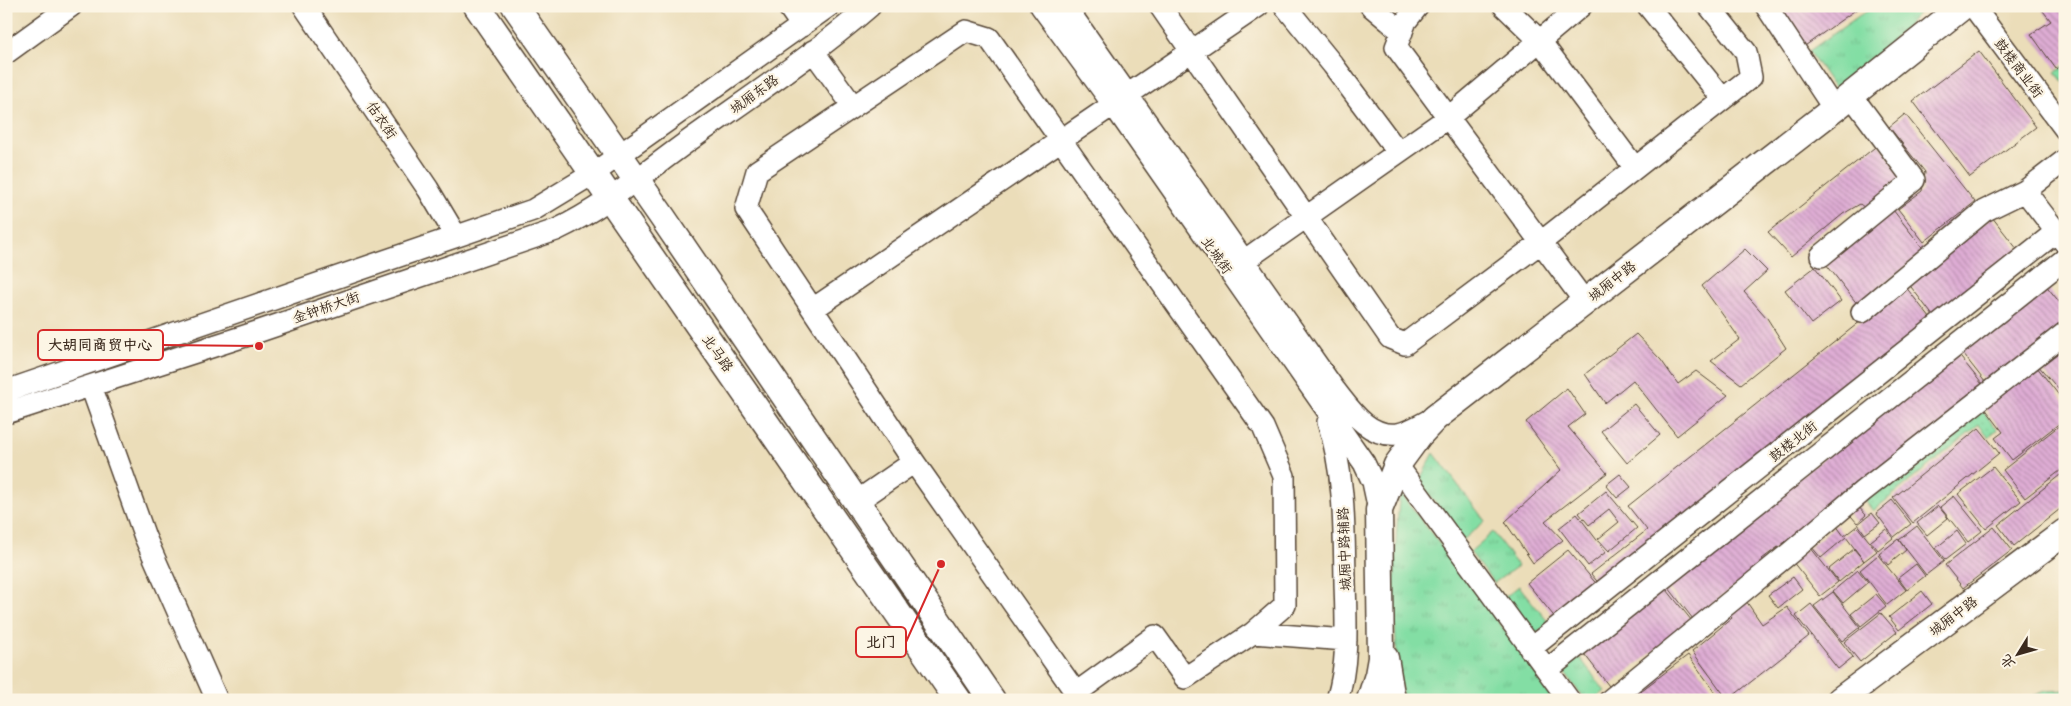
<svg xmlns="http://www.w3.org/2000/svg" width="2071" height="706" viewBox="0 0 2071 706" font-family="Mali,'LXGW WenKai TC',sans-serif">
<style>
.grass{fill:url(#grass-dots);stroke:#5f8461}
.park{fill:url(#park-tufts);stroke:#5f8461}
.pitch{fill:#83dea4;stroke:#5f8461}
.building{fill:url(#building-back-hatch)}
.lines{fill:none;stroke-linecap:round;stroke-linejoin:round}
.minor-casing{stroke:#554535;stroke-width:24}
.major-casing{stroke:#554535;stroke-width:29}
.minor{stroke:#fff;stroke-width:21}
.major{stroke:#fff;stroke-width:26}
.labels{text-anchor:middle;stroke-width:4.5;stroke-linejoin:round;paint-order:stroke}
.street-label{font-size:14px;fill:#3b2a1e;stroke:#fcf5e5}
.leader{fill:none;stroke:#d62828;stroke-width:2}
.callout-dot{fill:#d62828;stroke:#fcf5e5;stroke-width:2}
.callout{fill:#fcf5e5;stroke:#d62828;stroke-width:2}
.callout-label{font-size:15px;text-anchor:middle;font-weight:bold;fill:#3b2a1e}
</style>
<defs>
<pattern id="grass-dots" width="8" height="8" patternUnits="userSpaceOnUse" patternTransform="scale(1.25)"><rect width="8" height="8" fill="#83dea4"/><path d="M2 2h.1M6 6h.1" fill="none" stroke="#72bf8d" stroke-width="1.8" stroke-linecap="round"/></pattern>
<pattern id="park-tufts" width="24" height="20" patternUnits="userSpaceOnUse" patternTransform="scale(1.25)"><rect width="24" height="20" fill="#83dea4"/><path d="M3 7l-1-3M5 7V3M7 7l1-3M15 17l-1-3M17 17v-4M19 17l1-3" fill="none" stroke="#72bf8d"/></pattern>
<pattern id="building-back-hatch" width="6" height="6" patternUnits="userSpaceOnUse" patternTransform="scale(1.25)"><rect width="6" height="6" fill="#dfadd5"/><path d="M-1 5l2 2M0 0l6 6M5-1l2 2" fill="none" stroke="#b68dac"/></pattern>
</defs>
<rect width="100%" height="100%" fill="#fcf5e5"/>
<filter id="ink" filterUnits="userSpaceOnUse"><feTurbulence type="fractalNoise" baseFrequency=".02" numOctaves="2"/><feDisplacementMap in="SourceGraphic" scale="10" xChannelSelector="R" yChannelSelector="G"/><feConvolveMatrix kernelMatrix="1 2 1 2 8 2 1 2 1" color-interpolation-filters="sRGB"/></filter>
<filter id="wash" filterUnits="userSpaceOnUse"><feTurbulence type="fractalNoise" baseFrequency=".0096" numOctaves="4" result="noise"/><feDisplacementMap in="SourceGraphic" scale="20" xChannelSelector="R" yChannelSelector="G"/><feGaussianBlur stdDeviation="1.12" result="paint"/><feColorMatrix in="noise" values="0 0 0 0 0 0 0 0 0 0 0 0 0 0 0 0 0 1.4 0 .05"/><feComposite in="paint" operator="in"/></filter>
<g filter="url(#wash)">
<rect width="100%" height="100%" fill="#ebddb9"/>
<path class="grass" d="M 1979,406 L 1998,430 L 1989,437 L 1979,425 L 1873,511 L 1863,498 Z"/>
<path class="park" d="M 1873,6 L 1924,6 L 1901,33 L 1835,89 L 1809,51 Z
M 2065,65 L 2065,84 L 2055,72 Z
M 1434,453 L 1485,521 L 1463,540 L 1419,481 Z
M 1400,492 L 1558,700 L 1403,700 C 1391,631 1393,561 1400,492 Z
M 1493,532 L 1518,566 L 1494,583 L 1470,552 Z
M 1519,586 L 1549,623 L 1534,636 L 1504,598 Z
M 1577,654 L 1605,691 L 1594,700 L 1585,700 L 1561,668 Z"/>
<path class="pitch" d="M 2065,690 L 2065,700 L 2022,700 L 2046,691 Z"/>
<g id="blocks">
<path class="building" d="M 1774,6 L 1861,6 L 1802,48 Z
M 2039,6 L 2065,6 L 2065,62 L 2056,69 L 2031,34 L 2051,21 Z
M 1979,51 L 2036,127 L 1970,177 L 1913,101 Z
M 1905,114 L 1975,202 L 1924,242 L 1898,209 L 1922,191 L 1925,172 L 1889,127 Z
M 1879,144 L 1903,176 L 1865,208 L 1860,204 L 1843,214 L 1791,257 L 1768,232 Z
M 1893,210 L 1925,251 L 1858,305 L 1826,264 Z
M 1992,217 L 2021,254 L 1937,321 L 1908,283 Z
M 1745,249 L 1767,271 L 1744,292 L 1767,318 L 1786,348 L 1741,384 L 1711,361 L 1740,339 L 1702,286 Z
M 1815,267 L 1841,301 L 1811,324 L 1785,290 Z
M 2044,283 L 2065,309 L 2065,327 L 1989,387 L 1960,350 Z
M 1905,286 L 1934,323 L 1601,586 L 1591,574 L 1647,530 L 1628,506 Z
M 1636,334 L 1661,360 L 1678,384 L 1696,371 L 1728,395 L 1677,436 L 1633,380 L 1605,403 L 1585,374 Z
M 2065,341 L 2065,397 L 2037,364 Z
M 1957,353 L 1986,389 L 1781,550 L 1778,547 L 1762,559 L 1765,563 L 1693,619 L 1665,583 Z
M 2033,362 L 2065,403 L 2065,419 L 2012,460 L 1995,438 L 2003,432 L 1981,403 Z
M 1567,388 L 1585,414 L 1568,427 L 1607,473 L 1545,521 L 1563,540 L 1533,563 L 1505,522 L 1561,470 L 1526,422 Z
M 1634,404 L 1660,435 L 1627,463 L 1601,431 Z
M 2065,421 L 2065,467 L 2025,498 L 2003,470 Z
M 1979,428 L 1999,453 L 1913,523 L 1893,498 Z
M 1993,467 L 2021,501 L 1986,529 L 1958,494 Z
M 1620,474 L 1631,487 L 1617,498 L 1606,485 Z
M 2060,475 L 2065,481 L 2065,505 L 2014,546 L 1998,525 Z
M 1606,491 L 1637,528 L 1609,551 L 1598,539 L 1619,522 L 1609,509 L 1589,525 L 1579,513 Z
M 1954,496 L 1982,531 L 1968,542 L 1940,507 Z
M 1892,500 L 1911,524 L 1894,537 L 1876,513 Z
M 1855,503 L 1866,515 L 1857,523 L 1846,510 Z
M 1938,506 L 1948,518 L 1927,535 L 1917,523 Z
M 1872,513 L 1880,523 L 1865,534 L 1858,524 Z
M 1577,514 L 1606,552 L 1588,566 L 1559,528 Z
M 1836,525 L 1844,536 L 1857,526 L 1877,551 L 1864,561 L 1846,537 L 1821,558 L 1811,546 Z
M 1917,526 L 1944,561 L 1926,575 L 1899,540 Z
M 1994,527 L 2012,550 L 1963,588 L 1945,565 Z
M 1886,529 L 1893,538 L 1878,550 L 1871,541 Z
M 1957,531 L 1966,544 L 1945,560 L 1936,548 Z
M 1898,539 L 1906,550 L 1888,565 L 1879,554 Z
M 1810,547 L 1838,582 L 1820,596 L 1792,561 Z
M 1854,549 L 1864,561 L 1839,582 L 1829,569 Z
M 1568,550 L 1599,587 L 1557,620 L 1527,583 Z
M 1878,555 L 1906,590 L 1887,605 L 1860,570 Z
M 1916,564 L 1925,576 L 1907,590 L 1898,578 Z
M 1858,570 L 1868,582 L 1843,603 L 1833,591 Z
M 1793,577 L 1802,589 L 1778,608 L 1768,595 Z
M 1663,585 L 1692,621 L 1609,686 L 1581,650 Z
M 1922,591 L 1932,604 L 1899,630 L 1889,617 Z
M 1833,592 L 1860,627 L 1842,641 L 1814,606 Z
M 1876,594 L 1886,606 L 1861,626 L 1851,614 Z
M 1744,598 L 1762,624 L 1787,607 L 1809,636 L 1728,700 L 1692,651 L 1732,618 L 1726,611 Z
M 1811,604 L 1853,657 L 1838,669 L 1796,616 Z
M 1881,613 L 1897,632 L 1860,662 L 1844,642 Z
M 1688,655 L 1721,700 L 1629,700 Z"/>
</g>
</g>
<g filter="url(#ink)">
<use href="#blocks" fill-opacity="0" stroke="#554535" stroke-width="1"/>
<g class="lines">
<g class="minor-casing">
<path id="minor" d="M 304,6 L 428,189 L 456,236
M 788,6 L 802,26
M 1041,6 L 1110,100 L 1364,463 L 1373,482 L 1379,510
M 1065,6 L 1334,389 C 1350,409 1368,438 1398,434 C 1409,432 1420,425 1430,420
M 1160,6 L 1390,338 L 1405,344 L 1540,243 L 1751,77 L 1746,52 L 1709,6
M 1285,6 L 1333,65 L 1398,152
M 1371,6 L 1402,32
M 1418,6 L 1406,21 L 1396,47 L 1585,302
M 1504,6 L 1540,41 L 1635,168
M 1648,6 L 1723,99
M 1766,6 L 1834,109
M 1973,6 L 2065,129
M 813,51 L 853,106
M 6,53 L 71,6
M 2065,160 L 2025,191 L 2065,243
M 1821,256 L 1914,180 L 1851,95
M 1245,260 L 1449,117 L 1581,6
M 813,309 L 1258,6
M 1862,312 L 1984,211 L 2025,191
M 91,386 L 145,537 L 217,700
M 6,391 L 533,210 L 594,173 L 829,6
M 6,413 L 248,335 L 556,230 C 605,207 649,169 694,137 C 753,95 815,54 870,6
M 1328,422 C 1345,473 1344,529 1345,582 C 1346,621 1349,662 1337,700
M 1397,465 L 1569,700
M 856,502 L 914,462
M 1253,633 L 1285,605 L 1284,476 L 1263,427 L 989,38 L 966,31 L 757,171 L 746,209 L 914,462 L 1076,693 L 1155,636 L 1185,678 L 1253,633 L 1346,640
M 1530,649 L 2056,232
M 1547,670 L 2065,259
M 1610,700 L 1791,552 L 1863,491 L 2065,333"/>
</g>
<g class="major-casing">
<path id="major" d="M 477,6 L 958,700
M 515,6 L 661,215 L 992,700
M 1385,658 L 1392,700
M 1370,700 L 1378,675 L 1381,658 L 1379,510 L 1397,465 L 1419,435 L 1435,418 L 1834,109 L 1963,6
M 1840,700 L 2065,532"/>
</g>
<use href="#minor" class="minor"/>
<use href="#major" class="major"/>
</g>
</g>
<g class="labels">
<g class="street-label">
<text transform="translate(2019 68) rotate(53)" y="5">鼓楼商业街</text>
<text transform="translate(754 94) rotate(-36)" y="5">城厢东路</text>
<text transform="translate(382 120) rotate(56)" y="5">估衣街</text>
<text transform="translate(1217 255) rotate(55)" y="5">北城街</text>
<text transform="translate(1612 281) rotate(-38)" y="5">城厢中路</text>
<text transform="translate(326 307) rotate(-19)" y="5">金钟桥大街</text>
<text transform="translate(718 353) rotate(55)" y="5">北马路</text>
<text transform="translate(1793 441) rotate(-38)" y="5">鼓楼北街</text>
<text transform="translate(1344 549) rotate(-92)" y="5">城厢中路辅路</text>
<text transform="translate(1953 616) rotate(-37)" y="5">城厢中路</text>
</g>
</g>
<path class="leader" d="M259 346L163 345M941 564L906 642"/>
<g class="callout-dot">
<circle cx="259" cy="346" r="5"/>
<circle cx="941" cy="564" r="5"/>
</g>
<g class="callout">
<rect x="38" y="330" width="125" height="30" rx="5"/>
<rect x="856" y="627" width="50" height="30" rx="5"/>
</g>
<g class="callout-label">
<text x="100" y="350">大胡同商贸中心</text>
<text x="881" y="647">北门</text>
</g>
<rect width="2071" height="706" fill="none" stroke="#fcf5e5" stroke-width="25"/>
<g transform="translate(2018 654) rotate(233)" stroke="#fcf5e5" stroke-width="4" paint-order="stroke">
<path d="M0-4L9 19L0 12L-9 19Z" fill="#3b2a1e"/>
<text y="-8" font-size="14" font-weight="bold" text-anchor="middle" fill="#3b2a1e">北</text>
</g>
</svg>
